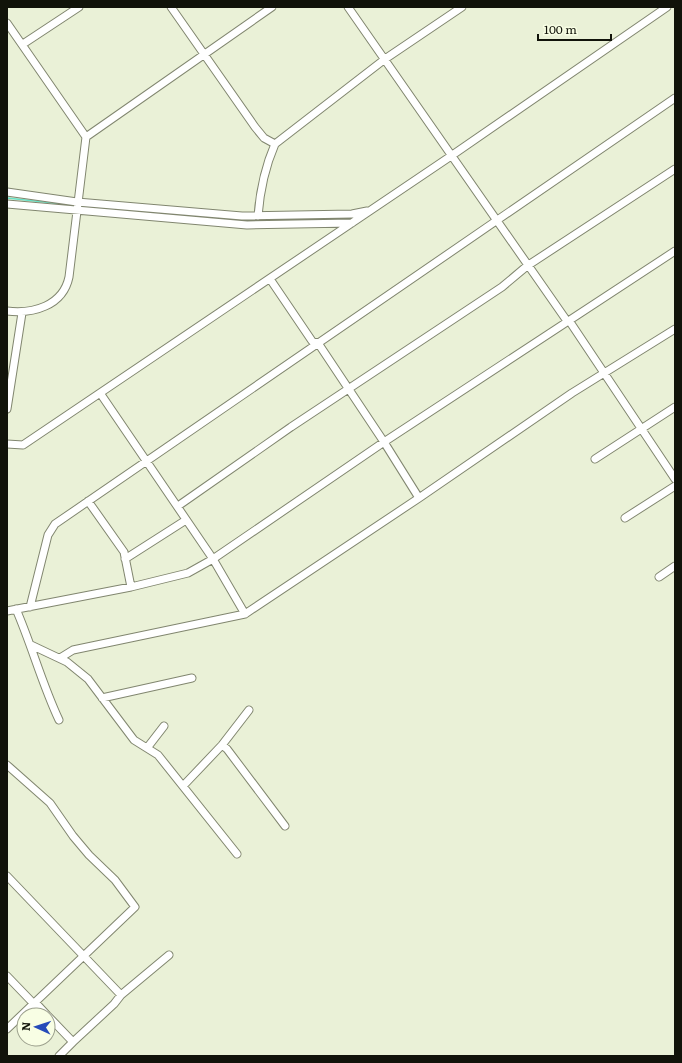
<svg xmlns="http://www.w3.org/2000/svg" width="682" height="1063" viewBox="0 0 682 1063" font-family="Literata,serif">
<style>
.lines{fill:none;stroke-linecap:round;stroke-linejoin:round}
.stream{stroke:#68e1c7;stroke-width:1.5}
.minor-casing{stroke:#81866f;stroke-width:9}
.minor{stroke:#fff;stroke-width:7}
</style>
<rect width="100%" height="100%" fill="#eaf1d7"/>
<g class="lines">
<path class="stream" d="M 7,198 L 71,205
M 86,206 L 148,212
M 266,219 L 294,221
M 318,220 L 342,218"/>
<g class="minor-casing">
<path id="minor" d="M 171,7 L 255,127 L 264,138 L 275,144
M 348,7 L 567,321 L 570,322 L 675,479
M 7,23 L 86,137 L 69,277 C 63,306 33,314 7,311
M 23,44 L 79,7
M 86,137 L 272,7
M 7,192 L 77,202 L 242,216 L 352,214 L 367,211
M 7,204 L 247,225 L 352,223
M 258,216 C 260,190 265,167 275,144 L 385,59 L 462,7
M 270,279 L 312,341 L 318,343 L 384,442 L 419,498
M 100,393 L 213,559 L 245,614 L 419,498 L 572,393 L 675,329
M 7,409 L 22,313
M 7,444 L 23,445 L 451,156 L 667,7
M 595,459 L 675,407
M 88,501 L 124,552 L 131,587
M 178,506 L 291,427 L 502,287 L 527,266 L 675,169
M 625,518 L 675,486
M 125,559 L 186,520
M 659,577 L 675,566
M 30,607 L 48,535 L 55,524 L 675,98
M 16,609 C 32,646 42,684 59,720
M 7,611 L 131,587 L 188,573 L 213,559 L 384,442 L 675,251
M 31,645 L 67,662 L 88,679 L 134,740 L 158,755 L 237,854
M 60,658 L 73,650 L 245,614
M 102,698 L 192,678
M 222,745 L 227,749 L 285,826
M 147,748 L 164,726
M 7,765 L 50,803 L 73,836 L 89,855 L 115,880 L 135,907 L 7,1029
M 183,786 L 222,745 L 249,710
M 7,876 L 121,995
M 7,976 L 33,1003
M 35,1002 L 47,1015
M 48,1016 L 73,1042 L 114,1004 L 121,995 L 169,955
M 59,1056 L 73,1042"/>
</g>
<use href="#minor" class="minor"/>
</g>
<rect width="682" height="1063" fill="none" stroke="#11130a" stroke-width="16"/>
<g transform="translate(36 1027) rotate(273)"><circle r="19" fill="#f8fee4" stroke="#9ca08d"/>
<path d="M0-3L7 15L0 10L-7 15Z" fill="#264bb9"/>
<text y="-6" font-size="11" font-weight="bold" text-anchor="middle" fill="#11130a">N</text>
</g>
<path d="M538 34v6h73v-6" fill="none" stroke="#11130a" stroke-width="2"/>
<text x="544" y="34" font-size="12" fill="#11130a" stroke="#f8fee4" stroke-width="3" paint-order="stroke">100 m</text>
</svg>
